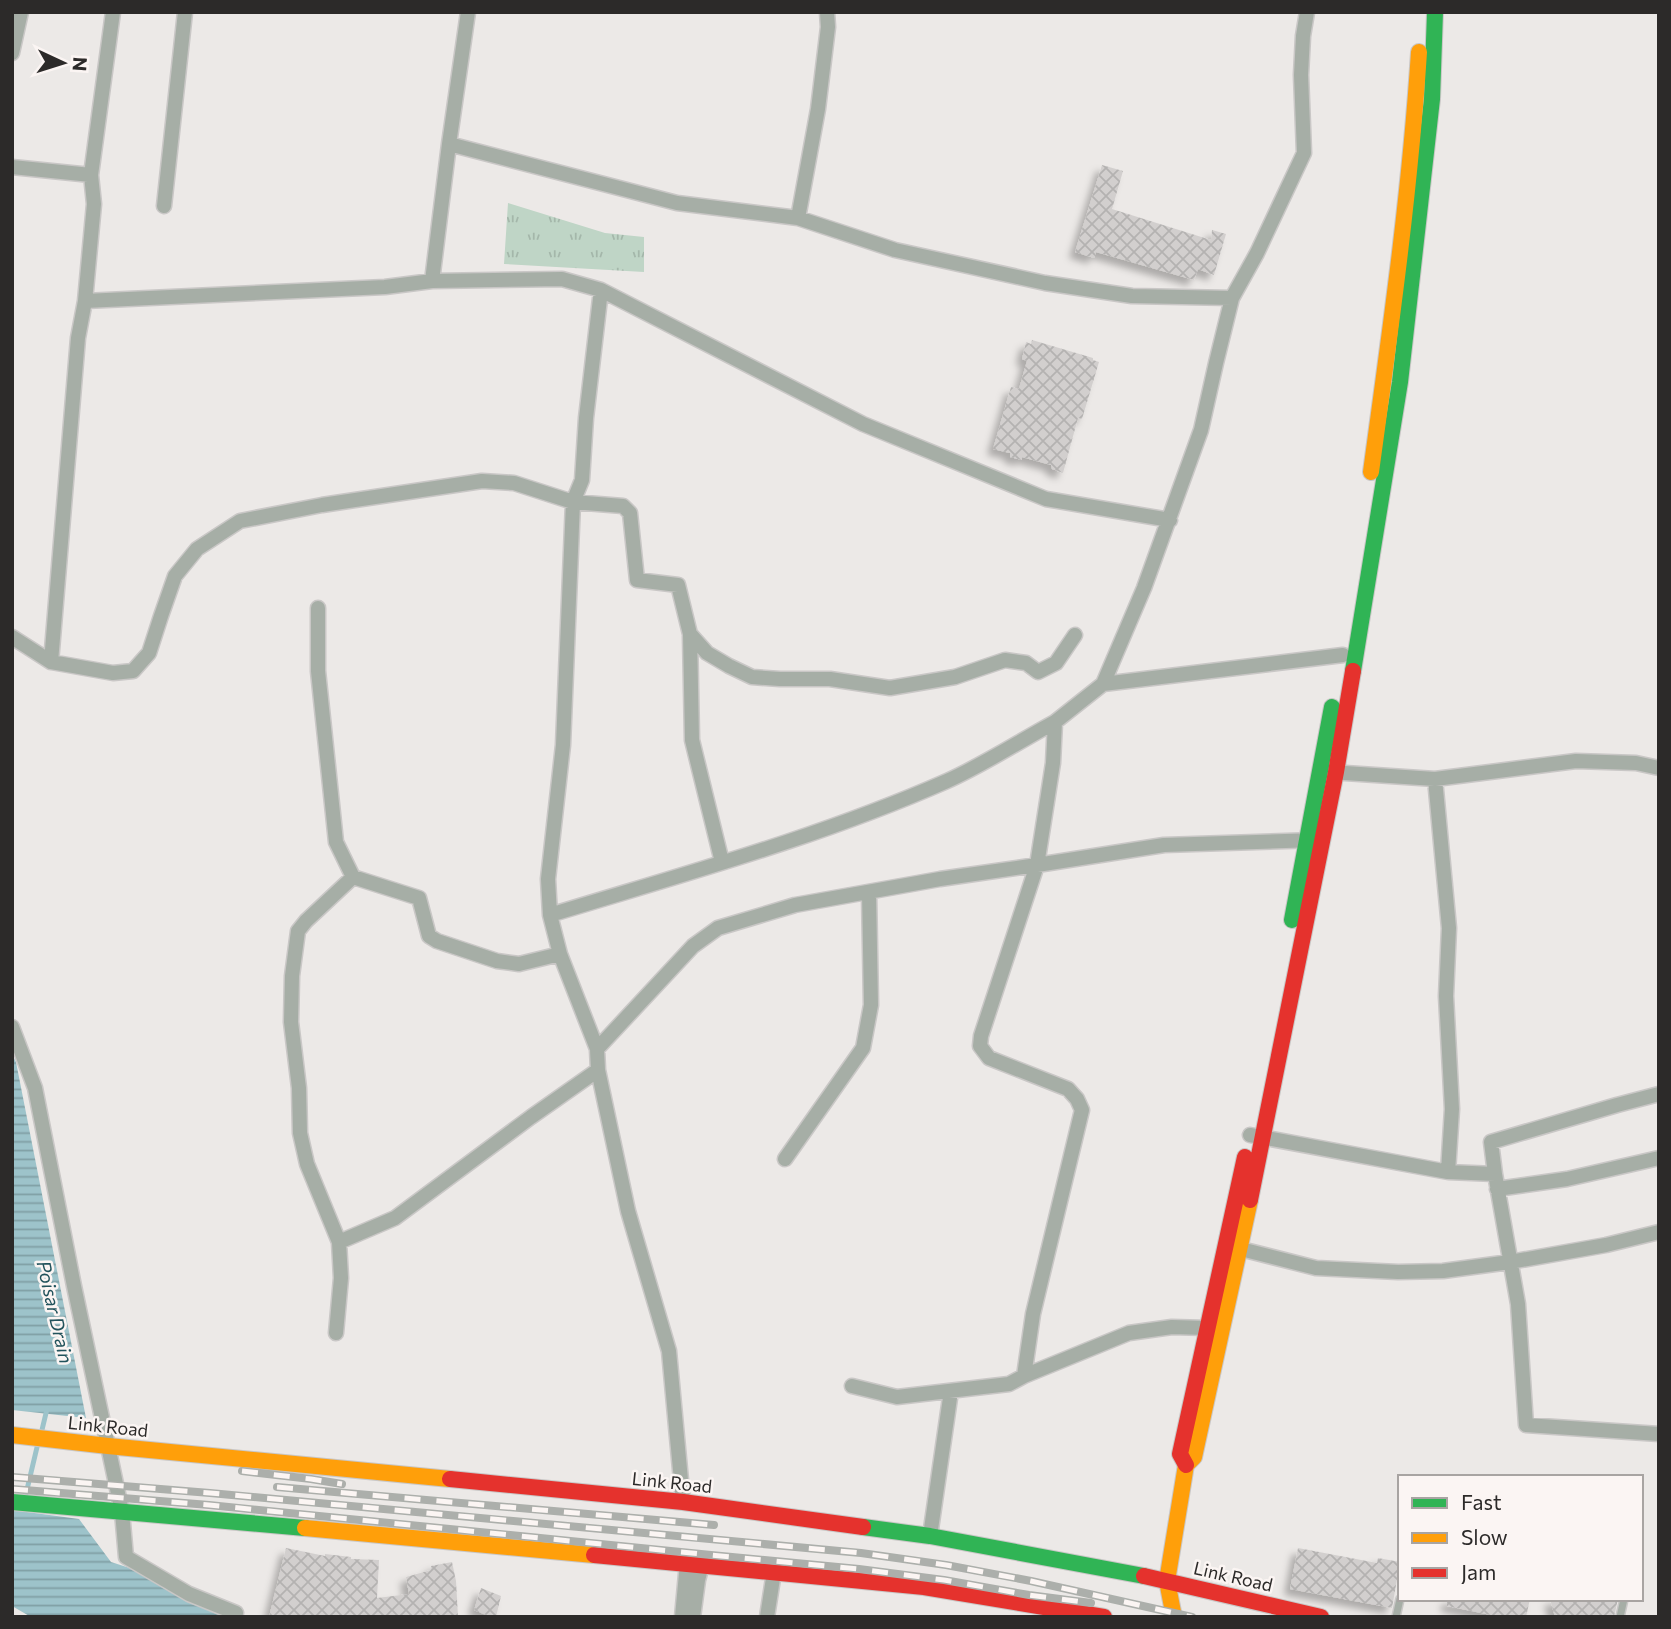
<svg xmlns="http://www.w3.org/2000/svg" width="1671" height="1629" viewBox="0 0 1671 1629" font-family="Commissioner,sans-serif">
<style>
.park{fill:url(#park-tufts)}
.water{fill:url(#water-rules)}
.lines{fill:none;stroke-linecap:round;stroke-linejoin:round}
.stream{stroke:#9dc3ca;stroke-width:5}
.building{fill:url(#building-cross-hatch);filter:url(#shadow)}
.lane-casing{stroke:#c9c7c6;stroke-width:10}
.street-casing{stroke:#c9c7c6;stroke-width:17}
.fast-casing{stroke:#c9c7c6;stroke-width:18}
.slow-casing{stroke:#c9c7c6;stroke-width:18}
.jam-casing{stroke:#c9c7c6;stroke-width:18}
.lane{stroke:#a6aea6;stroke-width:7}
.street{stroke:#a6aea6;stroke-width:14}
.fast{stroke:#30b455;stroke-width:16}
.slow{stroke:#ff9f0a;stroke-width:16}
.jam{stroke:#e5322d;stroke-width:16}
.rail-casing{stroke:#acafab;stroke-width:8}
.rail{stroke:#fbf5f3;stroke-width:5;stroke-dasharray:16;stroke-linecap:butt}
.labels{text-anchor:middle;stroke-width:5;stroke-linejoin:round;paint-order:stroke}
.street-label{font-size:18px;fill:#2c2a29;stroke:#fbf5f3}
.water-label{font-size:19px;font-style:italic;fill:#21525b;stroke:#fbf5f3}
</style>
<defs>
<pattern id="park-tufts" width="24" height="20" patternUnits="userSpaceOnUse" patternTransform="scale(1.75)"><rect width="24" height="20" fill="#bfd5c6"/><path d="M3 7l-1-3M5 7V3M7 7l1-3M15 17l-1-3M17 17v-4M19 17l1-3" fill="none" stroke="#a4b7aa"/></pattern>
<pattern id="water-rules" width="6" height="5" patternUnits="userSpaceOnUse" patternTransform="scale(1.75)"><rect width="6" height="5" fill="#9dc3ca"/><path d="M0 2.5h6" fill="none" stroke="#809fa4"/></pattern>
<pattern id="building-cross-hatch" width="8" height="8" patternUnits="userSpaceOnUse" patternTransform="scale(1.75)"><rect width="8" height="8" fill="#d2cfce"/><path d="M0 0l8 8M0 8l8-8" fill="none" stroke="#b4b2b1"/></pattern>
<filter id="shadow"><feDropShadow dx="-6" dy="6" stdDeviation="3.5" flood-color="#0004"/></filter>
</defs>
<rect width="100%" height="100%" fill="#ece9e7"/>
<path class="park" d="M 508,203 L 605,233 L 644,237 L 644,272 L 504,264 Z"/>
<path class="water" d="M 12,1054 L 16,1062 L 86,1418 L 12,1410 Z
M 12,1510 L 79,1519 L 111,1562 L 192,1588 L 246,1617 L 31,1617 L 12,1606 Z"/>
<g class="lines">
<path class="stream" d="M 41,1434 L 47,1409
M 25,1498 L 38,1443"/>
</g>
<path class="building" d="M 1102,165 L 1123,171 L 1112,209 L 1211,240 L 1212,230 L 1226,234 L 1214,275 L 1198,269 L 1194,280 L 1096,252 L 1094,258 L 1075,252 Z
M 1032,340 L 1093,358 L 1093,360 L 1099,362 L 1082,419 L 1078,418 L 1063,473 L 1052,469 L 1051,465 L 1022,457 L 1022,460 L 1010,457 L 1010,453 L 993,449 L 1011,387 L 1019,389 L 1027,361 L 1022,359 L 1026,342 L 1031,344 Z
M 286,1548 L 325,1556 L 325,1554 L 351,1557 L 351,1559 L 379,1560 L 377,1598 L 409,1594 L 406,1577 L 431,1570 L 431,1566 L 452,1562 L 456,1581 L 458,1617 L 269,1617 Z
M 1298,1548 L 1377,1563 L 1378,1558 L 1400,1562 L 1392,1608 L 1290,1589 Z
M 481,1588 L 501,1596 L 496,1617 L 491,1617 L 474,1610 Z
M 1447,1599 L 1530,1599 L 1526,1617 L 1501,1617 L 1447,1606 Z
M 1550,1599 L 1618,1599 L 1614,1617 L 1555,1617 Z"/>
<g class="lines">
<g class="lane-casing">
<path id="lane" d="M 1396,1617 L 1400,1599
M 1620,1617 L 1624,1599"/>
</g>
<g class="street-casing">
<path id="street" d="M 468,12 L 449,144 L 677,203 L 798,218 L 895,250 L 1045,283 L 1132,296 L 1232,298
M 1307,12 L 1303,36 L 1301,75 L 1304,153 L 1257,253 L 1232,298 L 1216,363 L 1201,430 L 1144,588 L 1103,684 L 1343,655
M 12,53 L 21,12
M 12,167 L 91,175
M 164,206 L 185,12
M 798,218 L 818,109 L 828,27 L 827,12
M 432,281 L 449,144
M 601,290 L 863,424 L 1046,499 L 1170,520
M 85,301 L 94,204 L 91,175 L 113,12
M 318,608 L 318,671 L 336,842 L 353,877 L 419,898 L 429,936 L 437,941 L 497,961 L 519,964 L 560,954
M 690,634 L 692,740 L 722,862
M 12,637 L 51,662 L 113,673 L 133,671 L 149,653 L 161,616 L 175,576 L 197,549 L 240,521 L 322,505 L 482,481 L 514,483 L 573,502 L 623,506 L 630,513 L 637,580 L 678,585 L 690,634 L 707,653 L 729,666 L 752,677 L 780,679 L 830,679 L 890,688 L 955,677 L 1005,660 L 1026,663 L 1038,672 L 1056,663 L 1075,635
M 51,662 L 78,338 L 85,301 L 385,287 L 432,281 L 562,279 L 601,290 L 586,418 L 582,480 L 573,502 L 563,745 L 548,879 L 550,915 L 560,954 L 597,1049 L 598,1070 L 628,1211 L 669,1351 L 683,1502
M 1103,684 L 1055,722 L 1053,763 L 1037,865 L 1164,845 L 1316,840
M 1330,772 L 1435,779 L 1576,761 L 1636,763 L 1659,768
M 550,915 C 684,874 820,837 947,781 C 983,765 1020,741 1055,722
M 12,1027 L 35,1088 L 74,1286 L 122,1512 L 126,1557 L 189,1594 L 236,1613
M 597,1049 L 693,946 L 718,928 L 795,905 L 940,879 L 1037,865 L 981,1036 L 980,1046 L 989,1058 L 1068,1089 L 1077,1099 L 1082,1110 L 1033,1314 L 1024,1376 L 1009,1384 L 897,1397 L 852,1386
M 1250,1135 L 1448,1172 L 1452,1109 L 1446,996 L 1449,928 L 1435,779
M 785,1159 L 863,1048 L 871,1005 L 869,892
M 1448,1172 L 1495,1174 L 1518,1304 L 1526,1425 L 1659,1434
M 1495,1174 L 1491,1142 L 1617,1105 L 1659,1094
M 1497,1189 L 1567,1179 L 1659,1158
M 339,1242 L 395,1218 L 531,1117 L 598,1070
M 1233,1247 L 1316,1268 L 1398,1272 L 1443,1271 L 1510,1262 L 1606,1245 L 1659,1232
M 336,1333 L 341,1278 L 339,1242 L 307,1164 L 300,1133 L 299,1088 L 291,1022 L 292,976 L 298,931 L 306,921 L 353,877
M 1024,1376 L 1129,1333 L 1172,1327 L 1207,1328 L 1213,1330
M 930,1536 L 951,1391
M 682,1617 L 687,1563
M 693,1617 L 698,1580 L 702,1565
M 767,1617 L 774,1572"/>
</g>
<g class="fast-casing">
<path id="fast" d="M 1353,671 L 1400,382 L 1432,99 L 1435,12
M 1292,920 L 1332,707
M 12,1502 L 305,1528
M 863,1527 L 930,1536 L 1144,1576"/>
</g>
<g class="slow-casing">
<path id="slow" d="M 1371,472 C 1390,333 1410,193 1419,52
M 12,1435 L 108,1446 L 450,1479
M 305,1528 L 594,1555
M 1174,1617 L 1167,1581 L 1186,1465 L 1194,1457 L 1250,1200"/>
</g>
<g class="jam-casing">
<path id="jam" d="M 1250,1200 L 1336,772 L 1353,671
M 1186,1465 L 1180,1454 L 1245,1157
M 450,1479 L 683,1502 L 863,1527
M 594,1555 L 924,1587 L 1104,1617
M 1144,1576 L 1321,1617"/>
</g>
<use href="#lane" class="lane"/>
<use href="#street" class="street"/>
<use href="#fast" class="fast"/>
<use href="#slow" class="slow"/>
<use href="#jam" class="jam"/>
<g class="rail-casing">
<path id="rail" d="M 242,1471 L 311,1479 L 342,1484
M 12,1477 L 210,1493 L 861,1553 L 946,1565 L 1031,1581 L 1192,1617
M 277,1487 L 714,1525
M 12,1489 L 209,1505 L 711,1555 L 859,1569 L 944,1580 L 1029,1595 L 1091,1603"/>
</g>
<use href="#rail" class="rail"/>
</g>
<g class="labels">
<g class="street-label">
<text transform="translate(108 1427) rotate(6)" y="6">Link Road</text>
<text transform="translate(672 1483) rotate(6)" y="6">Link Road</text>
<text transform="translate(1233 1577) rotate(13)" y="6">Link Road</text>
</g>
<g class="water-label">
<text transform="translate(55 1312) rotate(77)" y="7">Poisar Drain</text>
</g>
</g>
<rect width="1671" height="1629" fill="none" stroke="#2c2a29" stroke-width="28"/>
<rect x="1398" y="1475" width="245" height="126" fill="#fbf5f3" stroke="#a8a4a2" stroke-width="2"/>
<rect x="1412" y="1498" width="35" height="10" fill="#30b455" stroke="#a8a4a2" stroke-width="2"/>
<text x="1461" y="1510" font-size="21" fill="#2c2a29">Fast</text>
<rect x="1412" y="1533" width="35" height="10" fill="#ff9f0a" stroke="#a8a4a2" stroke-width="2"/>
<text x="1461" y="1545" font-size="21" fill="#2c2a29">Slow</text>
<rect x="1412" y="1568" width="35" height="10" fill="#e5322d" stroke="#a8a4a2" stroke-width="2"/>
<text x="1461" y="1580" font-size="21" fill="#2c2a29">Jam</text>
<g transform="translate(63 63) rotate(94)" stroke="#fbf5f3" stroke-width="5" paint-order="stroke">
<path d="M0-5L12 26L0 18L-12 26Z" fill="#2c2a29"/>
<text y="-10" font-size="19" font-weight="bold" text-anchor="middle" fill="#2c2a29">N</text>
</g>
</svg>
